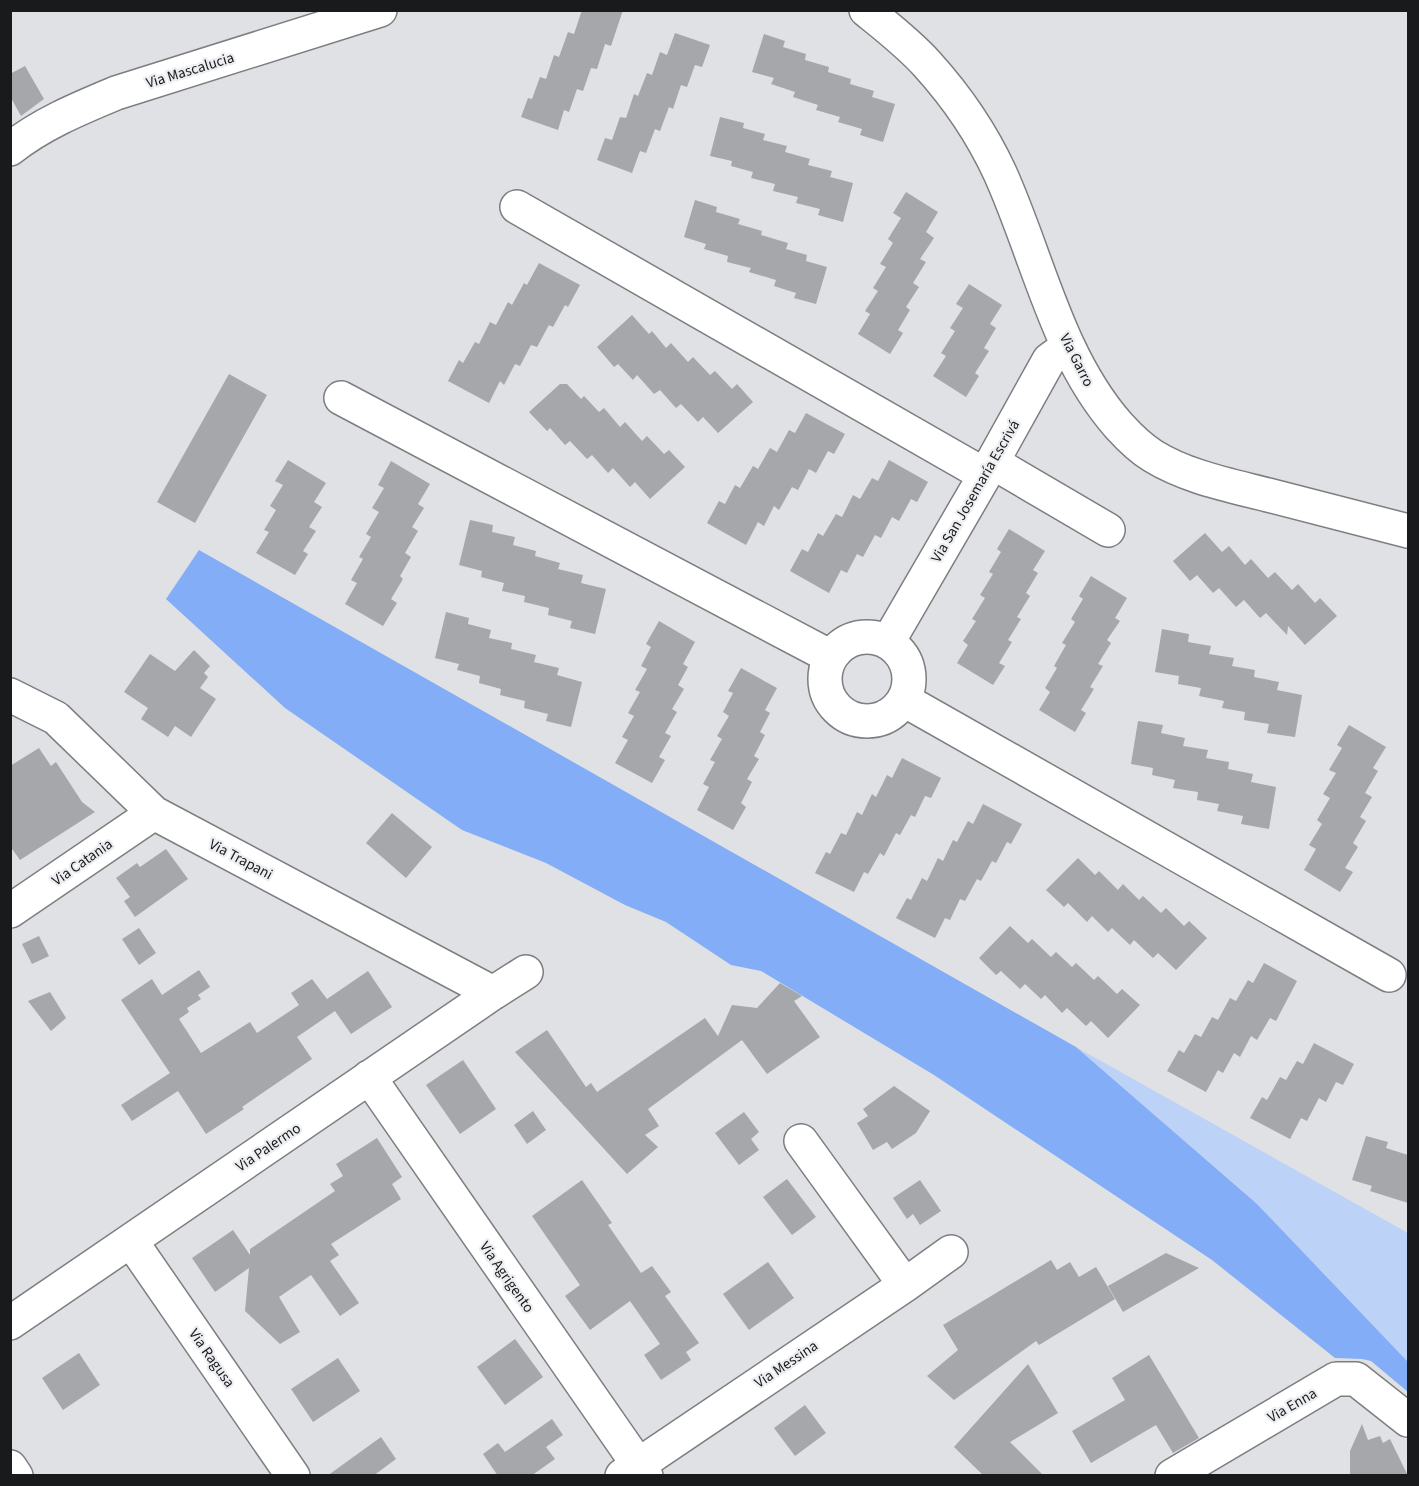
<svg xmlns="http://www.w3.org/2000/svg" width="1419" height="1486" viewBox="0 0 1419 1486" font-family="'Source Sans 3',sans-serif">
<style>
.green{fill:#bcd2f7}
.forest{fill:#83adf6}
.building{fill:#a5a7aa}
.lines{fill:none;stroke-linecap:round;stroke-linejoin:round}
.minor-casing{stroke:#7c7e81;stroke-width:36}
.minor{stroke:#fff;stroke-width:33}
.labels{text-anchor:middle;stroke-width:4.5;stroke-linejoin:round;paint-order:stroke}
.street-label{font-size:15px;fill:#191a1b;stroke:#eceef1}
</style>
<rect width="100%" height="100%" fill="#dfe1e4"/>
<path class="green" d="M 1076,1047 L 1408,1233 L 1408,1362 L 1257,1204 Z"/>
<path class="forest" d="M 199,550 L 1076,1047 L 1257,1204 L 1408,1362 L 1408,1392 L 1371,1361 L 1362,1359 L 1335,1358 L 1212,1260 L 934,1075 L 761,971 L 731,965 L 666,922 L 625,905 L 546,863 L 462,830 L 285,708 L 166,599 Z"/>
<path class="building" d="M 582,10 L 623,10 L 611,46 L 605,44 L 597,69 L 591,68 L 583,91 L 577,89 L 569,112 L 564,110 L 558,130 L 521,117 L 528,98 L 532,99 L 540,77 L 546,79 L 554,55 L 559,57 L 568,32 L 574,34 Z
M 675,33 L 710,45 L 702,67 L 695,65 L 687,87 L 681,85 L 673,109 L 669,107 L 660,131 L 655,129 L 646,153 L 640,151 L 632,173 L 597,160 L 605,138 L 612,140 L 620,117 L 626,118 L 634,94 L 638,96 L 647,73 L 652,75 L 660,52 L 667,55 Z
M 764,34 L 785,41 L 783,47 L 806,54 L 805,60 L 829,67 L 828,72 L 851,79 L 850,84 L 874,91 L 872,97 L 895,104 L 883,142 L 860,135 L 862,129 L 838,122 L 840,117 L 816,110 L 818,105 L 793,97 L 795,92 L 771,84 L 774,78 L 752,72 Z
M 25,66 L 44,99 L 21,116 L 10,96 L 10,74 Z
M 720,117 L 744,123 L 743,128 L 765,134 L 763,140 L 787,146 L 785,152 L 810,159 L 808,165 L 832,171 L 830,177 L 853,183 L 843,222 L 818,215 L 820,209 L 796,203 L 798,197 L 773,191 L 775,184 L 751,178 L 753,172 L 731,166 L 732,161 L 710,156 Z
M 906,192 L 938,212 L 926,232 L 934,238 L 920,259 L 926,262 L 913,283 L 919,287 L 906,307 L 910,310 L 898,330 L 903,333 L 890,354 L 858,334 L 870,314 L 865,311 L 878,291 L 873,288 L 886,267 L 880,264 L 893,243 L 888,239 L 901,218 L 893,213 Z
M 695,200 L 717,207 L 716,212 L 740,219 L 738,224 L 762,231 L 761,235 L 788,243 L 786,249 L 807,255 L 806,261 L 827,267 L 816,304 L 794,298 L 796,293 L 774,286 L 776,280 L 749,272 L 751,268 L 727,262 L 728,256 L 704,249 L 706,244 L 684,237 Z
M 539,263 L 580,285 L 568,307 L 565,305 L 553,327 L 549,325 L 537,347 L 531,345 L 520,366 L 515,364 L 504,385 L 500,381 L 489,403 L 448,381 L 459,360 L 463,363 L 475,342 L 479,344 L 490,322 L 496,325 L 508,302 L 512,305 L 524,283 L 527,285 Z
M 969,284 L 1002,305 L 990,324 L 996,328 L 984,348 L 989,351 L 975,373 L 979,376 L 966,397 L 933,376 L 946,356 L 941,353 L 955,331 L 950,328 L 963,308 L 956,304 Z
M 632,315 L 649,334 L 652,331 L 666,348 L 671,343 L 688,362 L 693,357 L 710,375 L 715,371 L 732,389 L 737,384 L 753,402 L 718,433 L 703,417 L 698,422 L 681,404 L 676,408 L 660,390 L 654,394 L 637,375 L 633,380 L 618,364 L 614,367 L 597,347 Z
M 229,374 L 267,395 L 195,523 L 157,502 Z
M 560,384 L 567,384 L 581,399 L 584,396 L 599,412 L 604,408 L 620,427 L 625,422 L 642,441 L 647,436 L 664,454 L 669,450 L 685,467 L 650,499 L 635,482 L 630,487 L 613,468 L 608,473 L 592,455 L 587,459 L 570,441 L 565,445 L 550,428 L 547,431 L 529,412 Z
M 806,413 L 845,434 L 834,454 L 828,451 L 816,473 L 809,469 L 798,490 L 792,487 L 779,510 L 774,506 L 764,526 L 758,522 L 746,545 L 707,523 L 719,501 L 725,504 L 735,485 L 740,488 L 753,466 L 758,469 L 770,448 L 777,452 L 789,430 L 795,433 Z
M 288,460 L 326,483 L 314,502 L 322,507 L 309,527 L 316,531 L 303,551 L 308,554 L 295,575 L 256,553 L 269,532 L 264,530 L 276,510 L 270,506 L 283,485 L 275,481 Z
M 889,460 L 928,482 L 917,502 L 911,499 L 899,521 L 892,517 L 881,538 L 875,535 L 863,557 L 857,554 L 847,573 L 841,570 L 829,593 L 790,571 L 802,549 L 808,552 L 818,533 L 823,536 L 836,514 L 842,517 L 853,495 L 860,499 L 872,478 L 878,481 Z
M 391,461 L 430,484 L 418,504 L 424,508 L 412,527 L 418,531 L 405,553 L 411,557 L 400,576 L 403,579 L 391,599 L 397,603 L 383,626 L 345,604 L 357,583 L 351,580 L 363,559 L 359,557 L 371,537 L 366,534 L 379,512 L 372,508 L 384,488 L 378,485 Z
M 470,520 L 493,525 L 492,532 L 515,537 L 513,545 L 536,551 L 535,556 L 560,563 L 558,569 L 583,575 L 581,583 L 606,589 L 595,634 L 570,628 L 572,621 L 548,615 L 549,608 L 524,602 L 525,596 L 502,591 L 504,583 L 481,577 L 482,571 L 459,565 Z
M 1009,529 L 1045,551 L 1033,570 L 1038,573 L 1026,593 L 1030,596 L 1017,617 L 1021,619 L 1008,640 L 1012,642 L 999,663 L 1005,666 L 993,685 L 957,663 L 968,645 L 963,641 L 976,621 L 972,619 L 985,598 L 980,595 L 993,574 L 989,572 L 1001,552 L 997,549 Z
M 1205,533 L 1222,552 L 1229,546 L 1245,565 L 1251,559 L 1268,578 L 1275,572 L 1292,590 L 1298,584 L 1315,603 L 1320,598 L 1337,616 L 1305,645 L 1288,626 L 1287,635 L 1266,613 L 1260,618 L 1244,600 L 1236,607 L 1219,588 L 1213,593 L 1197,575 L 1190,581 L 1173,561 Z
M 1091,576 L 1127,598 L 1115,618 L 1120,621 L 1107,640 L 1111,643 L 1098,664 L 1103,666 L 1090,687 L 1094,689 L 1081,710 L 1086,713 L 1075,732 L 1039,710 L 1050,692 L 1045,688 L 1057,668 L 1054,666 L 1066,645 L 1062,643 L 1075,622 L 1071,619 L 1083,599 L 1079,596 Z
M 446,612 L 469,618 L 468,624 L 491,630 L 489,638 L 512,643 L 511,649 L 536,655 L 534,662 L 559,668 L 557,675 L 582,682 L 571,727 L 546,721 L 548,714 L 524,708 L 525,701 L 500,695 L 501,689 L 479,683 L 480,676 L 457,670 L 459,664 L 435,658 Z
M 659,621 L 695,642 L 683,664 L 688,667 L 678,685 L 684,689 L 672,709 L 677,712 L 665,733 L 671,736 L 659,757 L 665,760 L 652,783 L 615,763 L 628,740 L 622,737 L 634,716 L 628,713 L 640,692 L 635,690 L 647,669 L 641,666 L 651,647 L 646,644 Z
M 1162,629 L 1189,634 L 1188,642 L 1211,646 L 1209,654 L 1234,658 L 1232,666 L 1255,670 L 1254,677 L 1279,682 L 1277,690 L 1302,695 L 1295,737 L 1267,733 L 1269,724 L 1244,720 L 1245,712 L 1222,708 L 1224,701 L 1199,696 L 1201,688 L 1178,684 L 1179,676 L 1155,672 Z
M 194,650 L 210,666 L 204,673 L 208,677 L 200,688 L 216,699 L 191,737 L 175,726 L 168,737 L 141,719 L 148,708 L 124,692 L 150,654 L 175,671 Z
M 741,668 L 777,688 L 765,710 L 770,713 L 760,732 L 765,735 L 754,756 L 759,759 L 747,779 L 752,782 L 741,803 L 746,807 L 733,830 L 697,810 L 709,787 L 703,784 L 715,762 L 710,760 L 722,739 L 717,736 L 729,716 L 723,712 L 733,693 L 728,691 Z
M 1138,721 L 1163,725 L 1161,733 L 1185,738 L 1183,746 L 1208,750 L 1206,758 L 1229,762 L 1228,769 L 1253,774 L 1251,782 L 1276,787 L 1269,829 L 1241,824 L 1243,816 L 1217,811 L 1219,804 L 1197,800 L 1198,792 L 1173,788 L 1175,780 L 1152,775 L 1153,768 L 1131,764 Z
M 1349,725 L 1386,747 L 1373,768 L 1378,771 L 1365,793 L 1372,797 L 1360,817 L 1366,821 L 1353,843 L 1358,847 L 1345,868 L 1353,872 L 1340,892 L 1304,870 L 1316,849 L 1309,845 L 1322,824 L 1317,820 L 1330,798 L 1323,794 L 1336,773 L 1329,770 L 1342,748 L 1337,745 Z
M 39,748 L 51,766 L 56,762 L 82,802 L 95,812 L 20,860 L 10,846 L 10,766 Z
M 902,758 L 941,778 L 931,798 L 925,796 L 915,817 L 911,815 L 900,835 L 896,833 L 884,856 L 880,853 L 868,874 L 864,872 L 854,892 L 815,873 L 826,852 L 830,854 L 841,833 L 846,835 L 857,812 L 862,815 L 872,794 L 876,797 L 887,775 L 892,778 Z
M 983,804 L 1022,824 L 1011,844 L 1007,842 L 996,863 L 992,861 L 981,881 L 977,879 L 965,901 L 960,899 L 950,920 L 945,918 L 935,938 L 896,918 L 907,898 L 911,900 L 922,878 L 927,881 L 938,858 L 943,861 L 953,840 L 957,842 L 968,821 L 973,824 Z
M 392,813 L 432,847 L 406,878 L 366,843 Z
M 166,849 L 188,879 L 135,917 L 124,901 L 130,897 L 116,878 L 137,863 L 140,867 Z
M 1078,858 L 1095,875 L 1099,871 L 1118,890 L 1123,884 L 1139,900 L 1143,896 L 1161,913 L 1166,908 L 1184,926 L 1189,921 L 1207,938 L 1176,970 L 1158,953 L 1153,958 L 1134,940 L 1130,945 L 1112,928 L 1108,932 L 1092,916 L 1087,922 L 1068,903 L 1064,907 L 1046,890 Z
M 1010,926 L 1028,943 L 1032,939 L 1051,957 L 1056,952 L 1072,967 L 1076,963 L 1094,980 L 1098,976 L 1117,994 L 1122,989 L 1140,1005 L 1108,1038 L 1091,1021 L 1086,1026 L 1067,1008 L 1062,1013 L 1045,995 L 1041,999 L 1025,984 L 1020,989 L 1001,971 L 996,975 L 979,958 Z
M 139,928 L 156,953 L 139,965 L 122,939 Z
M 39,936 L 49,956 L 32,964 L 22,944 Z
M 1264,963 L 1297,981 L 1276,1021 L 1270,1018 L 1257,1040 L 1251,1036 L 1240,1057 L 1234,1053 L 1223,1073 L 1218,1070 L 1206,1092 L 1167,1071 L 1179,1050 L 1184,1053 L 1195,1034 L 1201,1037 L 1212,1017 L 1218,1020 L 1230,998 L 1236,1001 L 1248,980 L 1253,983 Z
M 199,970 L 210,987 L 198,995 L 201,999 L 187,1008 L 189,1012 L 179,1019 L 201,1053 L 250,1022 L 257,1033 L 299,1005 L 291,993 L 312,979 L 327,999 L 368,971 L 392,1007 L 351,1034 L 335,1011 L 297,1037 L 312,1059 L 242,1107 L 244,1109 L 206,1134 L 178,1091 L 132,1121 L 121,1105 L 170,1073 L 121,1000 L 152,979 L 162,995 Z
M 780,983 L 802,996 L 794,1001 L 820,1037 L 767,1074 L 742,1040 L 648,1109 L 659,1126 L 645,1135 L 658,1147 L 627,1174 L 515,1052 L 547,1030 L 586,1087 L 591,1083 L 597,1092 L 705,1018 L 718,1036 L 732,1005 L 757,1008 Z
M 50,992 L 66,1018 L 51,1031 L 28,1001 Z
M 1314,1043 L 1354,1064 L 1343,1085 L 1336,1082 L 1326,1102 L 1319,1098 L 1307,1121 L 1301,1118 L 1290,1139 L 1250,1118 L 1262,1097 L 1267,1100 L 1280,1077 L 1286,1080 L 1297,1061 L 1303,1064 Z
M 463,1060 L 496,1109 L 460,1134 L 426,1085 Z
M 894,1086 L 930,1111 L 916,1133 L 892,1149 L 887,1142 L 873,1150 L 857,1123 L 868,1116 L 863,1109 Z
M 533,1111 L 546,1130 L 527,1144 L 514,1125 Z
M 744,1112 L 759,1132 L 751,1139 L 759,1150 L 739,1165 L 715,1133 Z
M 1366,1136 L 1388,1142 L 1386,1148 L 1408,1155 L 1408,1203 L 1370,1191 L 1372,1186 L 1352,1180 Z
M 377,1138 L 402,1177 L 392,1184 L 401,1199 L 331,1244 L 339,1255 L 330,1261 L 359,1303 L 340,1316 L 311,1275 L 279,1297 L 300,1332 L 280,1344 L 245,1311 L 249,1268 L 215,1292 L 192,1258 L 233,1230 L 250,1255 L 250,1249 L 335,1191 L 330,1184 L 343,1176 L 336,1164 Z
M 787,1179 L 816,1217 L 792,1235 L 763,1197 Z
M 582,1180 L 612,1223 L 608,1225 L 641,1273 L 652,1266 L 671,1292 L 665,1296 L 699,1343 L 686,1352 L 691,1360 L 661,1380 L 644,1355 L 660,1344 L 630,1301 L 590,1330 L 565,1296 L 580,1285 L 532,1216 Z
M 920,1180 L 941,1211 L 920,1225 L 913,1214 L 907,1219 L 893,1198 Z
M 1166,1253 L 1199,1268 L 1123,1312 L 1108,1286 Z
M 1051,1260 L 1057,1270 L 1070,1262 L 1079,1277 L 1096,1267 L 1115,1299 L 1039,1345 L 1036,1341 L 954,1400 L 927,1376 L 958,1350 L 943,1325 Z
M 768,1262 L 794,1298 L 749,1330 L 723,1294 Z
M 515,1339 L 543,1377 L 505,1405 L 477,1367 Z
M 79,1353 L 100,1385 L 63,1410 L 42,1378 Z
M 1149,1355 L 1199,1438 L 1173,1453 L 1156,1425 L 1091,1463 L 1072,1431 L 1125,1400 L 1112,1378 Z
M 338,1358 L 360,1391 L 313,1422 L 291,1389 Z
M 1028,1364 L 1058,1413 L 1010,1442 L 1044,1476 L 984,1476 L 954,1447 Z
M 805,1405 L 826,1433 L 795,1456 L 774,1428 Z
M 552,1419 L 563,1435 L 546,1447 L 555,1459 L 531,1476 L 498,1476 L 483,1454 L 498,1443 L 505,1452 Z
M 1362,1424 L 1368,1440 L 1380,1436 L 1383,1443 L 1390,1439 L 1408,1476 L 1350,1476 L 1350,1451 Z
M 381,1437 L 396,1459 L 373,1476 L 327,1476 Z"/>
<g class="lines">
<g class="minor-casing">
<path id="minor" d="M 866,10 C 887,27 909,44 927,64 C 956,96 982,134 1000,173 C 1038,257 1057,356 1119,426 C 1129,437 1140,448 1153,456 C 1187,477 1229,485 1268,495 C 1315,507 1362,519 1408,531
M 10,149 C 41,124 80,108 116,93 L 380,10
M 517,207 L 985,475
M 341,398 L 831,657
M 992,462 L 1108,530
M825 679a42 42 0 1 1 84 0a42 42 0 1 1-84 0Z
M 888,642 L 985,475 L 1049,360 L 1068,346
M 10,695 L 56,718 L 154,813 L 493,993
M 904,700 L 1389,975
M 10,911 L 154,813
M 369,1077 L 646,1476
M 801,1141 L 905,1285
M 131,1241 L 293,1476
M 10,1323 L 493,993 L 526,972
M 10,1467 L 16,1476
M 622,1476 L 905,1285 L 951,1252
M 1172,1476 L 1336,1379 L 1356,1379 L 1408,1420"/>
</g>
<use href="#minor" class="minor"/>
</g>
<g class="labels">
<g class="street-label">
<text transform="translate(190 70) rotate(-17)" y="5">Via Mascalucia</text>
<text transform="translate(1077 360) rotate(63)" y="5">Via Garro</text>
<text transform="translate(975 491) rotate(-60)" y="5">Via San Josemaría Escrivá</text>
<text transform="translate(241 859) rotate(28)" y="5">Via Trapani</text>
<text transform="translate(82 862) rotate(-35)" y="5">Via Catania</text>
<text transform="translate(268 1147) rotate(-34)" y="5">Via Palermo</text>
<text transform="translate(507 1277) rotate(55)" y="5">Via Agrigento</text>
<text transform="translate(212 1358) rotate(55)" y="5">Via Ragusa</text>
<text transform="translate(786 1364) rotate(-34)" y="5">Via Messina</text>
<text transform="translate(1292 1405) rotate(-30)" y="5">Via Enna</text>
</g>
</g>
<rect width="1419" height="1486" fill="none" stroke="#191a1b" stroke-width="24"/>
</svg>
